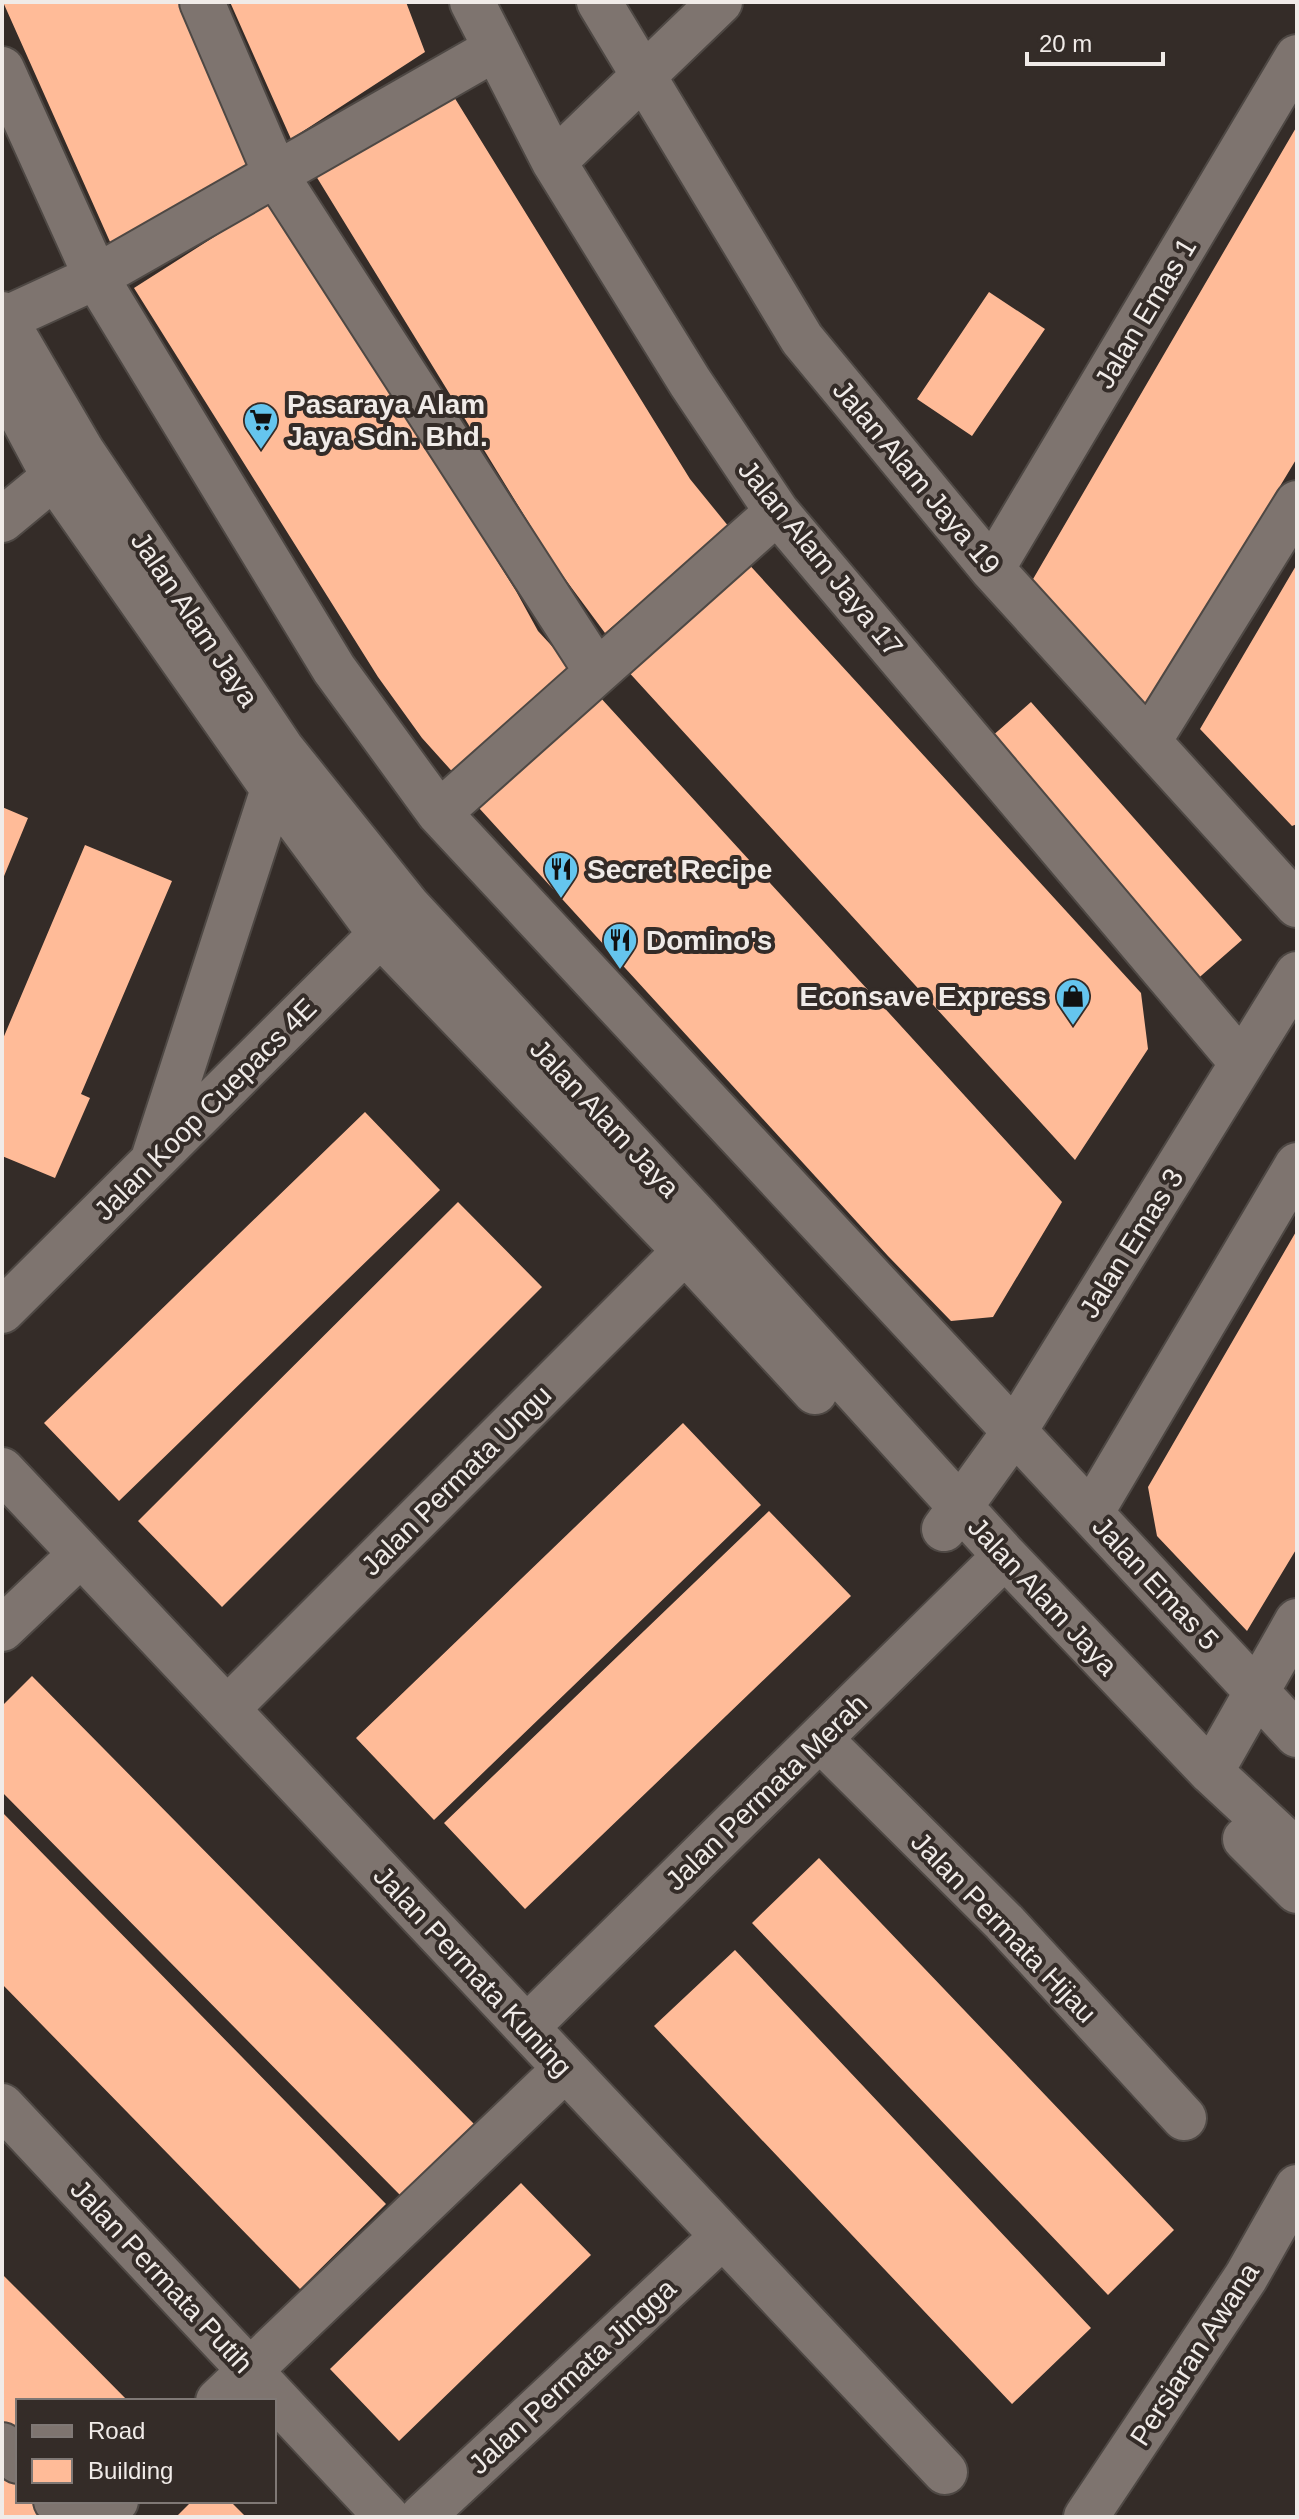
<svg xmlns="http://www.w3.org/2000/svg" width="1299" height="2519" viewBox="0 0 1299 2519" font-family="Arial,sans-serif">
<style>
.building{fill:#ffbb98}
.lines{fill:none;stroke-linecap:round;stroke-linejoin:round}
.minor-casing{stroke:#4e4844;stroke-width:48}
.minor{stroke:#7e746f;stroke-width:44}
.labels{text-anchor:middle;stroke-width:8;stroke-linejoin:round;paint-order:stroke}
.street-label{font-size:28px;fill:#f0ebe8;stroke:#342c28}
.poi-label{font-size:28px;font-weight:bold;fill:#f0ebe8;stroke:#342c28;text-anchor:start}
</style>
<rect width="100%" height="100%" fill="#342c28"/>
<path class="building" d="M 3,2 L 179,2 L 251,166 L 115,253 Z
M 230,2 L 406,2 L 425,52 L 291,139 Z
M 451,92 L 690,479 L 729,527 L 605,633 L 554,564 L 316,176 Z
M 1297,126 L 1297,458 L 1147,707 L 1029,586 Z
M 272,200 L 516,591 L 538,631 L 574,670 L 458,778 L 422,738 L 378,677 L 134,288 Z
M 989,292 L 1045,329 L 972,436 L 917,399 Z
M 744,559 L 1141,993 L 1148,1049 L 1075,1160 L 625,668 Z
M 1297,564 L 1297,824 L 1292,826 L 1200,729 Z
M 599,696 L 1062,1202 L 993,1317 L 951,1321 L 888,1256 L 479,808 Z
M 1031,702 L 1242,940 L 1194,982 L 983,744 Z
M 2,807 L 28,818 L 2,881 Z
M 85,845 L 172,881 L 81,1094 L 90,1098 L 55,1178 L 2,1156 L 2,1041 Z
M 365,1112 L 440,1190 L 119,1501 L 44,1423 Z
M 458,1202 L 542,1287 L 222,1607 L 138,1521 Z
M 1297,1230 L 1297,1548 L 1247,1631 L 1157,1536 L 1148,1487 Z
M 683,1423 L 761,1505 L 434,1820 L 356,1738 Z
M 769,1511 L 851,1596 L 525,1909 L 444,1823 Z
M 32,1676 L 474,2124 L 401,2196 L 2,1792 L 2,1706 Z
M 2,1812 L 386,2204 L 300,2289 L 2,1984 Z
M 819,1858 L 1174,2230 L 1108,2295 L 752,1923 Z
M 735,1950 L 1091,2328 L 1012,2404 L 654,2026 Z
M 521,2183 L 591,2255 L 399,2441 L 330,2369 Z
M 2,2274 L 45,2317 L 128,2401 L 18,2401 L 18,2437 L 2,2420 Z
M 2,2467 L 18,2484 L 18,2501 L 35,2501 L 51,2517 L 2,2517 Z
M 192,2501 L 230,2501 L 246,2517 L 176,2517 Z"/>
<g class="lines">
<g class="minor-casing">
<path id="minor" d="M 202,2 L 276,175 L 597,672
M 472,2 L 554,162 L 690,382 L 777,512 L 1242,1063
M 599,2 L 802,339 L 992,569 L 1297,905
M 2,69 L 96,277 L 334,669 L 439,813 L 1297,1735
M 554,162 L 720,2
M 2,314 L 82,451 L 282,749 L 408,906 L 699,1219 L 1005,1556 L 1211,1772 L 1297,1852
M 5,319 L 96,277 L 495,49
M 2,380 L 54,477 L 273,789 L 381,935 L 685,1251 L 815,1392
M 2,520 L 54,477
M 992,569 L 1297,57
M 1149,741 L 1297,503
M 439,813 L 777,512
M 154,1156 L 273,789
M 2,1311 L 401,914
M 2,1470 L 945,2472
M 1091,1513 L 1297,1165
M 944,1529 L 1014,1432 L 1297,974
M 2,1629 L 81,1554
M 227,1709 L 685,1251
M 820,1739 L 1004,1922 L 1184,2118
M 1211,1772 L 1297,1621
M 1245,1839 L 1297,1891
M 527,2027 L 1005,1556
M 2,2106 L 387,2517
M 218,2401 L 565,2069
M 2,2445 L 18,2461
M 56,2501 L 71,2517
M 100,2517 L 116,2501
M 422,2517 L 723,2236
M 1086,2517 L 1246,2277 L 1297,2187"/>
</g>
<use href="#minor" class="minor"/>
</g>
<defs>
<g id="supermarket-pin" transform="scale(1.8)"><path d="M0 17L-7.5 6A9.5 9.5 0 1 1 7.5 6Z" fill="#65c5ee" stroke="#342c28"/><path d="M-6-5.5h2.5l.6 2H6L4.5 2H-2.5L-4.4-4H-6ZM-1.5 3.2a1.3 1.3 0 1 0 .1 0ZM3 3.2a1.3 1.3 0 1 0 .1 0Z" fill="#111"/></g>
<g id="restaurant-pin" transform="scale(1.8)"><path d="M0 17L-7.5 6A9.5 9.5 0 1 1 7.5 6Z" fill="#65c5ee" stroke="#342c28"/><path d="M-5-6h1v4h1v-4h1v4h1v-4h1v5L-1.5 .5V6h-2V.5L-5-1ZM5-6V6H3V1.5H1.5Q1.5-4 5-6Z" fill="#111"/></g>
<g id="shop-pin" transform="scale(1.8)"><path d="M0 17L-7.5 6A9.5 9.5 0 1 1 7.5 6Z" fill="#65c5ee" stroke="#342c28"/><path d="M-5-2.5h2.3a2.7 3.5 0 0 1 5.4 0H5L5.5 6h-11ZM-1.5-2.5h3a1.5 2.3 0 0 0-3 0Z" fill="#111"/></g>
</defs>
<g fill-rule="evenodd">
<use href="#supermarket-pin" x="261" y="420"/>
<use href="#restaurant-pin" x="561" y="869"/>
<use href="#restaurant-pin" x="620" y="940"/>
<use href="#shop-pin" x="1073" y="996"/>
</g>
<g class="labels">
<g class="street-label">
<text transform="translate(1145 313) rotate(-59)" y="10">Jalan Emas 1</text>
<text transform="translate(917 477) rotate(50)" y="10">Jalan Alam Jaya 19</text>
<text transform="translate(821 558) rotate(51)" y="10">Jalan Alam Jaya 17</text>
<text transform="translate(195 619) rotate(56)" y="10">Jalan Alam Jaya</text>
<text transform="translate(205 1109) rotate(-45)" y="10">Jalan Koop Cuepacs 4E</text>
<text transform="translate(605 1118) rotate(47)" y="10">Jalan Alam Jaya</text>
<text transform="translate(1131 1243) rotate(-58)" y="10">Jalan Emas 3</text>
<text transform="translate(456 1480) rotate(-45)" y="10">Jalan Permata Ungu</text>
<text transform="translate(1156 1583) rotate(47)" y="10">Jalan Emas 5</text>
<text transform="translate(1043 1596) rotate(47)" y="10">Jalan Alam Jaya</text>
<text transform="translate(766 1792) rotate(-44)" y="10">Jalan Permata Merah</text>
<text transform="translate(1004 1927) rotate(46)" y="10">Jalan Permata Hijau</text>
<text transform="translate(473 1971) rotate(47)" y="10">Jalan Permata Kuning</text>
<text transform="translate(162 2276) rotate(47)" y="10">Jalan Permata Putih</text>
<text transform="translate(1194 2354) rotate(-57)" y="10">Persiaran Awana</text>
<text transform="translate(572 2376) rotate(-43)" y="10">Jalan Permata Jingga</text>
</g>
<g class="poi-label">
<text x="287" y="414">Pasaraya Alam<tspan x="287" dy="32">Jaya Sdn. Bhd.</tspan></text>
<text x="587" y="879">Secret Recipe</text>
<text x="646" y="950">Domino's</text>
<text x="1047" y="1006" text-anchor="end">Econsave Express</text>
</g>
</g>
<rect width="1299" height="2519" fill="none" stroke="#f0ebe8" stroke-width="8"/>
<rect x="16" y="2399" width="260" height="104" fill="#342c28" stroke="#7f7875" stroke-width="2"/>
<rect x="32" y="2425" width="40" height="12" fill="#7e746f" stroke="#7f7875" stroke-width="2"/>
<text x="88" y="2439" font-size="24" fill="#f0ebe8">Road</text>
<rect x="32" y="2459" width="40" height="24" fill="#ffbb98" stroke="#7f7875" stroke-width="2"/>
<text x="88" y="2479" font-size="24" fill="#f0ebe8">Building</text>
<path d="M1027 52v12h136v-12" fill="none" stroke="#f0ebe8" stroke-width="4"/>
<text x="1039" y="52" font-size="24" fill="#f0ebe8" stroke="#342c28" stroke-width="6" paint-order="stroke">20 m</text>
</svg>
